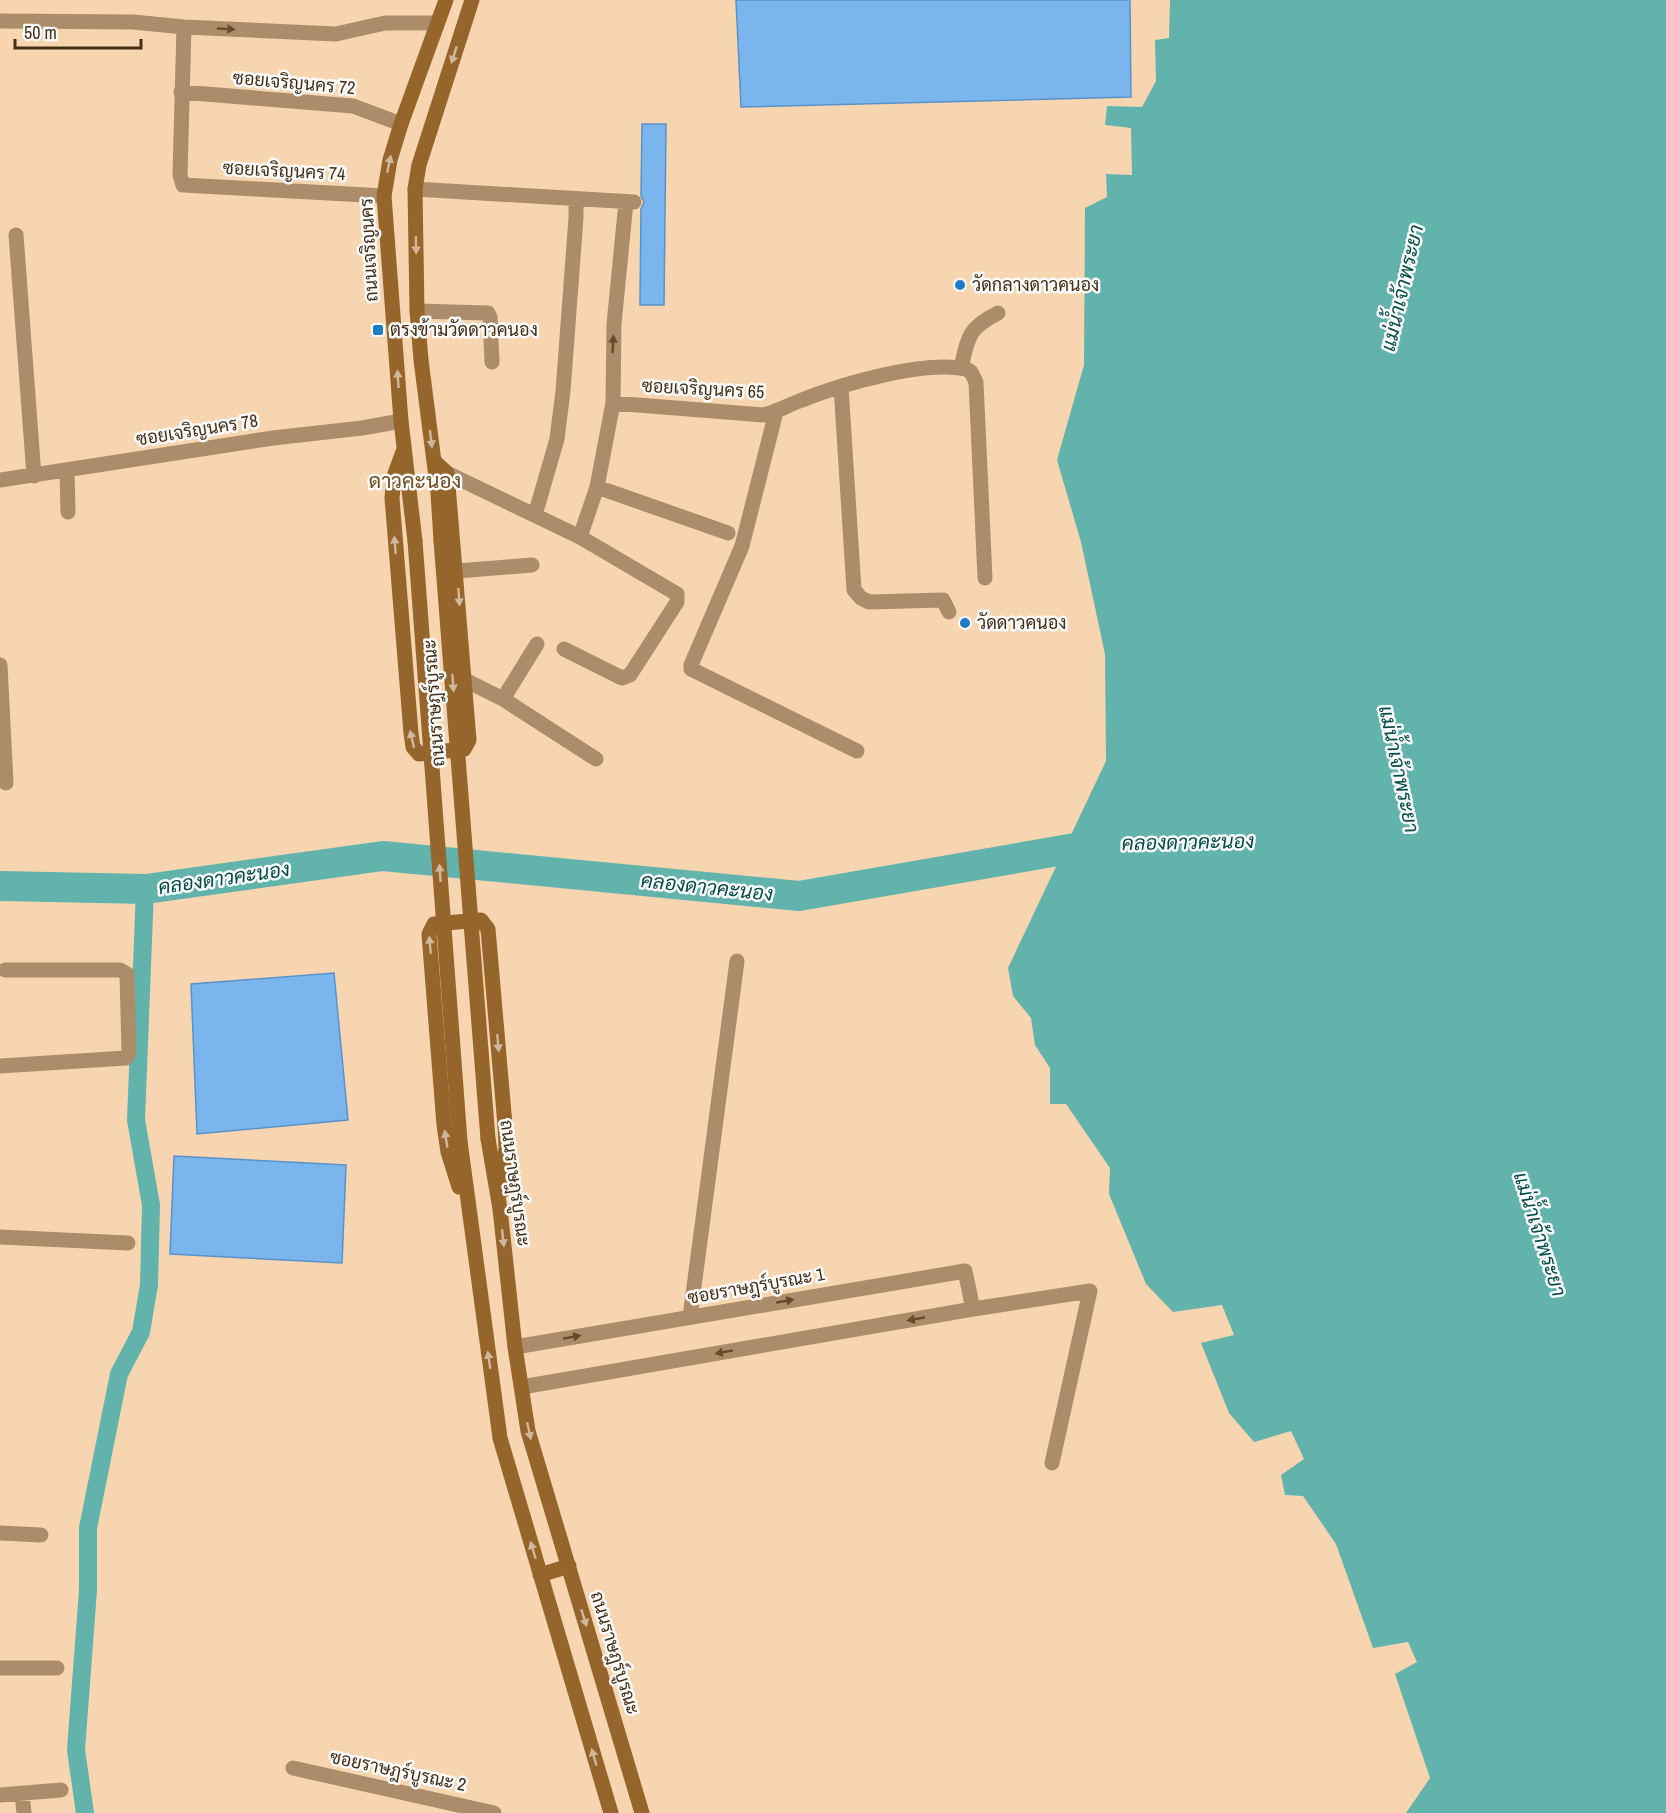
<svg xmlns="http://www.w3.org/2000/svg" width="1666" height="1813" viewBox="0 0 1666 1813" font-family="'Archivo Narrow',Sarabun,sans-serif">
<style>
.water{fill:#61b3ac}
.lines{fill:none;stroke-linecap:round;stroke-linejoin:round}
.canal{stroke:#61b3ac;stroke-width:18}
.river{stroke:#61b3ac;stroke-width:30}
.building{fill:#7bb5ee;stroke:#5992c8;stroke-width:1.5}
.minor{stroke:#ad8c69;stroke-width:15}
.secondary{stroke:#95652b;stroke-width:15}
.secondary-bridge{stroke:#95652b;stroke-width:15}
.oneway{fill:#644a2e}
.oneway2{fill:#ceb89e}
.poi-dot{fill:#1d7cc9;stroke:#fcfcfc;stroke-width:2}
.labels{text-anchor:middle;stroke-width:5;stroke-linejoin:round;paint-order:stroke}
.street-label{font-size:18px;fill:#442e14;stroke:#fcfcfc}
.poi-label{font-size:18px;fill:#442e14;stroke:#fcfcfc;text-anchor:start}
.water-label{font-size:20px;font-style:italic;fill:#004c48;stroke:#fcfcfc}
.quarter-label{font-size:21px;fill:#734d1d;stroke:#fcfcfc}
</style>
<rect width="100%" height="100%" fill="#f7d5b0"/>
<path class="water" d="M 1170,0 L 1666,0 L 1666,1813 L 1406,1813 L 1430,1778 L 1395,1674 L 1417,1662 L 1408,1642 L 1373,1648 L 1336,1544 L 1303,1496 L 1285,1495 L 1281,1475 L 1304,1459 L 1291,1431 L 1254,1442 L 1229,1413 L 1201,1343 L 1234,1335 L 1222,1305 L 1173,1312 L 1146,1284 L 1109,1194 L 1110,1168 L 1066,1104 L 1050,1104 L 1050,1068 L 1035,1045 L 1031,1018 L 1013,996 L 1008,968 L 1106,761 L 1105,654 L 1081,542 L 1057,460 L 1084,365 L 1085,208 L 1107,197 L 1106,174 L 1132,175 L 1131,128 L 1105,125 L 1107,106 L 1142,107 L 1156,81 L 1155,40 L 1169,38 Z"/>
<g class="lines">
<path class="canal" d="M 85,1813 L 76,1750 L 88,1590 L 88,1528 L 119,1374 L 141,1332 L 149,1285 L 151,1205 L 136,1120 L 145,889"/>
<path class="river" d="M 0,886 L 146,889 L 383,856 L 799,896 L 1104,843"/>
</g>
<path class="building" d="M 736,0 L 1130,0 L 1131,97 L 741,107 Z
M 642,124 L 666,124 L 664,305 L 640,305 L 641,209 L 644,202 L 641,196 Z
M 334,973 L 348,1120 L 197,1134 L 191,984 Z
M 174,1156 L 346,1165 L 342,1263 L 170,1254 Z"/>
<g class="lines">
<path class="minor" d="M 0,21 L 133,22 L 184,27 L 336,34 L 385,23 L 437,23
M 184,27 L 180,175 L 183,185 L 384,196
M 181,92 L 353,106 L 401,124
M 415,189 L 634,202
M 16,235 L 34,476
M 417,311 L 488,313 L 490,317 L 492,362
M 961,368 C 968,337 968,328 998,313
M 841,387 L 854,590 L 861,598 L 869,602 L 943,600 L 949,612
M 613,403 L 763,415 C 777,412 788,405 802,400 C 842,384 924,360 966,369 L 971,372 L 976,382 L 985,578
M 776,412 L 742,546 L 691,665 L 691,669 L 857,751
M 67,470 L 68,512
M 447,473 L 580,537 L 677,594 L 677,602 L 630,675 L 622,678 L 564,649
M 0,480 L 273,438 L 362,428 L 401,421
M 597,487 L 728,533
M 535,515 L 557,439 L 563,391 L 576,218 L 576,199
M 580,537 L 597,487 L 613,403 L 614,324 L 626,202
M 457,571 L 532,565
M 0,665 L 6,783
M 465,680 L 503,699 L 596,759
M 503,699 L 537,644
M 0,1066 L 126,1058 L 129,1052 L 127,974 L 120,970 L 5,970
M 0,1237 L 128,1243
M 690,1317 L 737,961
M 515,1347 L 965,1271 L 973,1309
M 522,1387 L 973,1309 L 1090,1291 L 1052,1463
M 0,1533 L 41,1535
M 0,1668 L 57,1668
M 293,1768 L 494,1813
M 22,1793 L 24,1813
M 0,1795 L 61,1790"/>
<path class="secondary" d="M 404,449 L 394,476 L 392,498 L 411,733 L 413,747 L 419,754 L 464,749 L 469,740 L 447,473 L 434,461
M 415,541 L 401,421 L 384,196 L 390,160 L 401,124 L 446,0
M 441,541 L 438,493 L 421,360 L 417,311 L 415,189 L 419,165 L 472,0
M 488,1139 L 500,1209 L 515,1347 L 528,1431 L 642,1813
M 460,1141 L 500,1438 L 611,1813
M 459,1187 L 448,1152 L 444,1125 L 429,934 L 434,924 L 481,920 L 488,929 L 505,1125 L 506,1147 L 502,1191
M 540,1575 L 569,1566"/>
<path class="secondary-bridge" d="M 415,541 L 460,1141
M 441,541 L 488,1139"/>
</g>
<defs><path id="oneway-solid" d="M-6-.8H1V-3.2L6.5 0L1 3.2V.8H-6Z" transform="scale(1.5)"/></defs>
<g class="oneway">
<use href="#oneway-solid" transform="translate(226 29) rotate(3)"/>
<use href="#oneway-solid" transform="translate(613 344) rotate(-87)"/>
<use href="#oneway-solid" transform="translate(785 1301) rotate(-10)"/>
<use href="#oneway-solid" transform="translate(916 1319) rotate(170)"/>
<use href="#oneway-solid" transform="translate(572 1337) rotate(-10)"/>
<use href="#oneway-solid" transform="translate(724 1352) rotate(170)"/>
</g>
<g class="oneway2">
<use href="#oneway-solid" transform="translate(454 55) rotate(108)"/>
<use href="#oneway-solid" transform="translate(389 164) rotate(-78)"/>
<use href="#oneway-solid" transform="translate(416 245) rotate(89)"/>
<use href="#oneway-solid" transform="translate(398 379) rotate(-94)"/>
<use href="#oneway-solid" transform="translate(431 439) rotate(83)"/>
<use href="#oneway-solid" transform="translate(395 545) rotate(-94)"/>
<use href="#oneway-solid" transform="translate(459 597) rotate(86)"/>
<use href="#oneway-solid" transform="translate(453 683) rotate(86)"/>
<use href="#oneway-solid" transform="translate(412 739) rotate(-103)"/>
<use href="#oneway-solid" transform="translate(440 873) rotate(-94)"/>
<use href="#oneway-solid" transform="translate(430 945) rotate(-95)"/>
<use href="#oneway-solid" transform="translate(498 1043) rotate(85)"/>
<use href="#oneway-solid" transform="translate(446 1139) rotate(-99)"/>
<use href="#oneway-solid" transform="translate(503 1238) rotate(84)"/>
<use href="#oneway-solid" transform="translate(489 1360) rotate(-98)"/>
<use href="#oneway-solid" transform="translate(529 1431) rotate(78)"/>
<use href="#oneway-solid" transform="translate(533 1550) rotate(-107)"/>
<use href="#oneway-solid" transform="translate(584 1618) rotate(73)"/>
<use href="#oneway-solid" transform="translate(594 1757) rotate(-106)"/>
</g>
<g class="poi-dot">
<circle cx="960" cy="285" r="6"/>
<rect x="372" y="324" width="12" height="12" rx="3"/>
<circle cx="965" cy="623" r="6"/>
</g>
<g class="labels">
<g class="street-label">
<text transform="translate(294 83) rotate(5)" y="6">ซอยเจริญนคร 72</text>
<text transform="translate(284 171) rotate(3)" y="6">ซอยเจริญนคร 74</text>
<text transform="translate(369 250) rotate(-93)" y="6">ถนนเจริญนคร</text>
<text transform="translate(703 389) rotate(3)" y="6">ซอยเจริญนคร 65</text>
<text transform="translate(197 430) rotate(-9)" y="6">ซอยเจริญนคร 78</text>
<text transform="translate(434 703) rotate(-94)" y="6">ถนนราษฎร์บูรณะ</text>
<text transform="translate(515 1183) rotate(82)" y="6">ถนนราษฎร์บูรณะ</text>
<text transform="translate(756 1286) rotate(-10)" y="6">ซอยราษฎร์บูรณะ 1</text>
<text transform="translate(615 1653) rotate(73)" y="6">ถนนราษฎร์บูรณะ</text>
<text transform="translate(398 1771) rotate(12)" y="6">ซอยราษฎร์บูรณะ 2</text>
</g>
<g class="poi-label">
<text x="972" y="291">วัดกลางดาวคนอง</text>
<text x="390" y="336">ตรงข้ามวัดดาวคนอง</text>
<text x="977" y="629">วัดดาวคนอง</text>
</g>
<g class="water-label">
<text transform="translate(1402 288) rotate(-77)" y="7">แม่น้ำเจ้าพระยา</text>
<text transform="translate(1399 769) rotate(78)" y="7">แม่น้ำเจ้าพระยา</text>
<text transform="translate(1188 842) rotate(-1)" y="7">คลองดาวคะนอง</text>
<text transform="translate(224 878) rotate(-8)" y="7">คลองดาวคะนอง</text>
<text transform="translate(707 887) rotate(6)" y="7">คลองดาวคะนอง</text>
<text transform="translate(1540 1234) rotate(72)" y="7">แม่น้ำเจ้าพระยา</text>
</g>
<g class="quarter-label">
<text x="415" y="488">ดาวคะนอง</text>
</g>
</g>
<path d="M15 39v9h126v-9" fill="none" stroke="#442e14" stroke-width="3"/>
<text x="24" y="39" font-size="18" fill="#442e14" stroke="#fcfcfc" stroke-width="4.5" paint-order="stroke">50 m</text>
</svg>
